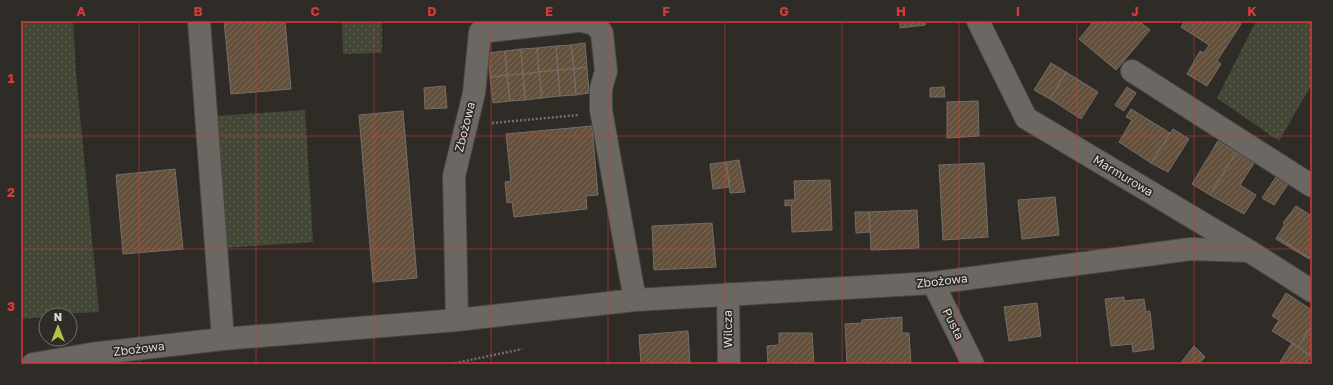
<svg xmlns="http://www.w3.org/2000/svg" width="1333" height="385" viewBox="0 0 1333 385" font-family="'Golos Text',sans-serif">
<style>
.green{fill:url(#green-dots)}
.building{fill:url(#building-hatch);stroke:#726e6a}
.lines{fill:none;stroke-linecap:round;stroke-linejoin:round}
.minor-casing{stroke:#4a4844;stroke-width:24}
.path{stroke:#74716d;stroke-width:2.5;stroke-dasharray:2 2;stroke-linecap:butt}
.minor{stroke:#6b6763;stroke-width:22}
.grid{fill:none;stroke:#d73a3a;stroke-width:1;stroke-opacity:0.55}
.labels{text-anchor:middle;stroke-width:3.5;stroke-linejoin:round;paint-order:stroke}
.street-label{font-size:12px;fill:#dddbd8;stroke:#2f2b27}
.neatline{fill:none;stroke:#d73a3a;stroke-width:1.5}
.grid-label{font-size:13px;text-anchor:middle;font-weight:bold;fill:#d73a3a}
</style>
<defs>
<pattern id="green-dots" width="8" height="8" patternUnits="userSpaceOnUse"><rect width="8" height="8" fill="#434735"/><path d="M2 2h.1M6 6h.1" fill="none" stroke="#5e6152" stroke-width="1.8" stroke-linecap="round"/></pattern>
<pattern id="building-hatch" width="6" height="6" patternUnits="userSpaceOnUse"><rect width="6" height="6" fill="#64513d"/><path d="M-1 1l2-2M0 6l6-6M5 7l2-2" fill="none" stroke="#7a6958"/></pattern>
</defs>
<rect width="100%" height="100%" fill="#2f2b27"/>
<path class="green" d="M 21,21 L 73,21 L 76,73 L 99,312 L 46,315 L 46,317 L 21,319 Z
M 342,21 L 382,21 L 382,53 L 343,54 Z
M 1256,21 L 1312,21 L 1312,84 L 1279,141 L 1217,98 Z
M 305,110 L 313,242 L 224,248 L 216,116 Z"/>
<path class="building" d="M 224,21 L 285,21 L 291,89 L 231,94 Z
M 900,21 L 925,21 L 925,25 L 900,28 Z
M 1094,21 L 1139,21 L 1150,30 L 1116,70 L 1079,39 Z
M 1185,21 L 1236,21 L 1241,24 L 1222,53 L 1217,61 L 1221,64 L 1207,86 L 1187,74 L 1200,51 L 1204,53 L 1209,45 L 1181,27 Z
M 585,43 L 587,67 L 574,69 L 571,45 Z
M 571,45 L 574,69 L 558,70 L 556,46 Z
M 556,46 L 558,70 L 539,72 L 537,48 Z
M 537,48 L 539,72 L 523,74 L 521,49 Z
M 521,49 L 523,74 L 507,75 L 505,51 Z
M 505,51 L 507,75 L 490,77 L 488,53 Z
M 1051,63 L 1066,72 L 1050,99 L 1034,90 Z
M 587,67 L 589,93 L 576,95 L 574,69 Z
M 574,69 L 576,95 L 560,96 L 558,70 Z
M 558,70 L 560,96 L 542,98 L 539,72 Z
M 539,72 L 542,98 L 525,100 L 523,74 Z
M 1066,72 L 1098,92 L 1081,119 L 1050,99 Z
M 523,74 L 525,100 L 510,101 L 507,75 Z
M 507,75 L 510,101 L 493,103 L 490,77 Z
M 445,86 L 447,108 L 425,109 L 424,88 Z
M 944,87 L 945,97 L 930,97 L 930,88 Z
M 1127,87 L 1136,93 L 1124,111 L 1115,105 Z
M 978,101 L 979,136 L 947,138 L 947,102 Z
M 1131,109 L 1170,133 L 1151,163 L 1119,142 L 1132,120 L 1126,117 Z
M 403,111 L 417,278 L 373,282 L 359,115 Z
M 592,126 L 598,195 L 586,196 L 587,209 L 514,217 L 512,202 L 507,203 L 505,182 L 511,181 L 506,134 Z
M 1173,129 L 1189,139 L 1168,172 L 1151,163 Z
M 1218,141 L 1236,152 L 1210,195 L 1192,184 Z
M 1236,152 L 1254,163 L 1240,185 L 1256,195 L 1244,214 L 1210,195 Z
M 739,160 L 745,192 L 730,193 L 726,162 Z
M 726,162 L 730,187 L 713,189 L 710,164 Z
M 984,163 L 988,237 L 943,240 L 939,165 Z
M 175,169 L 183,249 L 123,254 L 116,175 Z
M 1276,177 L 1288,184 L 1274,205 L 1262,198 Z
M 830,180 L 832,230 L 792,232 L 791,205 L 785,206 L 785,200 L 795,200 L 794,181 Z
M 1055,197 L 1059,235 L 1022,239 L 1018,200 Z
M 1296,206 L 1312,216 L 1312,255 L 1310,258 L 1277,237 L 1285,224 L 1283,223 Z
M 917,210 L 919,248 L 871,250 L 869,212 Z
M 855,212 L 869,212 L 870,232 L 856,233 Z
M 712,223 L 716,267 L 654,270 L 652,226 Z
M 1277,237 L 1310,258 L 1309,259 L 1276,239 Z
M 1286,293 L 1312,310 L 1312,324 L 1298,347 L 1272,331 L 1279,320 L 1272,316 Z
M 1124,297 L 1124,301 L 1144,299 L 1146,312 L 1150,311 L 1154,349 L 1133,352 L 1132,344 L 1111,346 L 1105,299 Z
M 1037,303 L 1041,336 L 1009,341 L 1004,307 Z
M 902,317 L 902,333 L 909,333 L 911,364 L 847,364 L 845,324 L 862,323 L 862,320 Z
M 1311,327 L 1312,328 L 1311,356 L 1298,347 Z
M 688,331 L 690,364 L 641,364 L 639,335 Z
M 779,333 L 812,333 L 814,364 L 768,364 L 767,346 L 779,345 Z
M 1292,343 L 1311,356 L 1306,364 L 1279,364 Z
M 1194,346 L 1205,357 L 1199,364 L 1180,364 Z"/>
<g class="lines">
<g class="minor-casing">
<path id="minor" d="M 199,21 L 223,339
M 582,21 L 595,24 L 602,33 L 606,71 L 601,89 L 601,110 L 635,300
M 978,21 L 1026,118 L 1249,251 L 1312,291
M 1132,71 L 1312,186
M 933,283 L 973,364
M 728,294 L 729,364
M 457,320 L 454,176 L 474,93 L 480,32 L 577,21
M 33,364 L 91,354 L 223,339 L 457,320 L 635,300 L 933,283 L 1191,249 L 1249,251"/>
</g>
<path class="path" d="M 492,123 L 579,115
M 451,364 L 522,349"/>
<use href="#minor" class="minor"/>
</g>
<path class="grid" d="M 139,21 L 139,364M 256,21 L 256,364M 374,21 L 374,364M 491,21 L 491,364M 608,21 L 608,364M 725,21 L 725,364M 842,21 L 842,364M 959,21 L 959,364M 1077,21 L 1077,364M 1194,21 L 1194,364M 21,136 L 1312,136M 21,249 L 1312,249"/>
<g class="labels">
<g class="street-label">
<text transform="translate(465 127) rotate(-76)" y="4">Zbożowa</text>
<text transform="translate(1123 176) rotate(31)" y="4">Marmurowa</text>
<text transform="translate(942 281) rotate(-6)" y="4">Zbożowa</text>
<text transform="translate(953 324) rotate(63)" y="4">Pusta</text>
<text transform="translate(728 329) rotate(-91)" y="4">Wilcza</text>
<text transform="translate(139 349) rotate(-7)" y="4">Zbożowa</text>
</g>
</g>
<rect width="1333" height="385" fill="none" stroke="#2f2b27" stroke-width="44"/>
<g transform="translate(58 327)"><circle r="19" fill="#2f2b27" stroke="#75716e"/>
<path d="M0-3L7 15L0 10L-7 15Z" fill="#b9c046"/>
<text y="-6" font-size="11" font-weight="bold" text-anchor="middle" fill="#dddbd8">N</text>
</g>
<rect x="22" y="22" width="1289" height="341" class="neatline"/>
<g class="grid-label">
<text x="81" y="16">A</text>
<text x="198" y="16">B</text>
<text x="315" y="16">C</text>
<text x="432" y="16">D</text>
<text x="549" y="16">E</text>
<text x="666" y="16">F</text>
<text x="784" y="16">G</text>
<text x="901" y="16">H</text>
<text x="1018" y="16">I</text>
<text x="1135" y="16">J</text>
<text x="1252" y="16">K</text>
<text x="11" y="83">1</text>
<text x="11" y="197">2</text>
<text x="11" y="311">3</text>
</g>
</svg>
